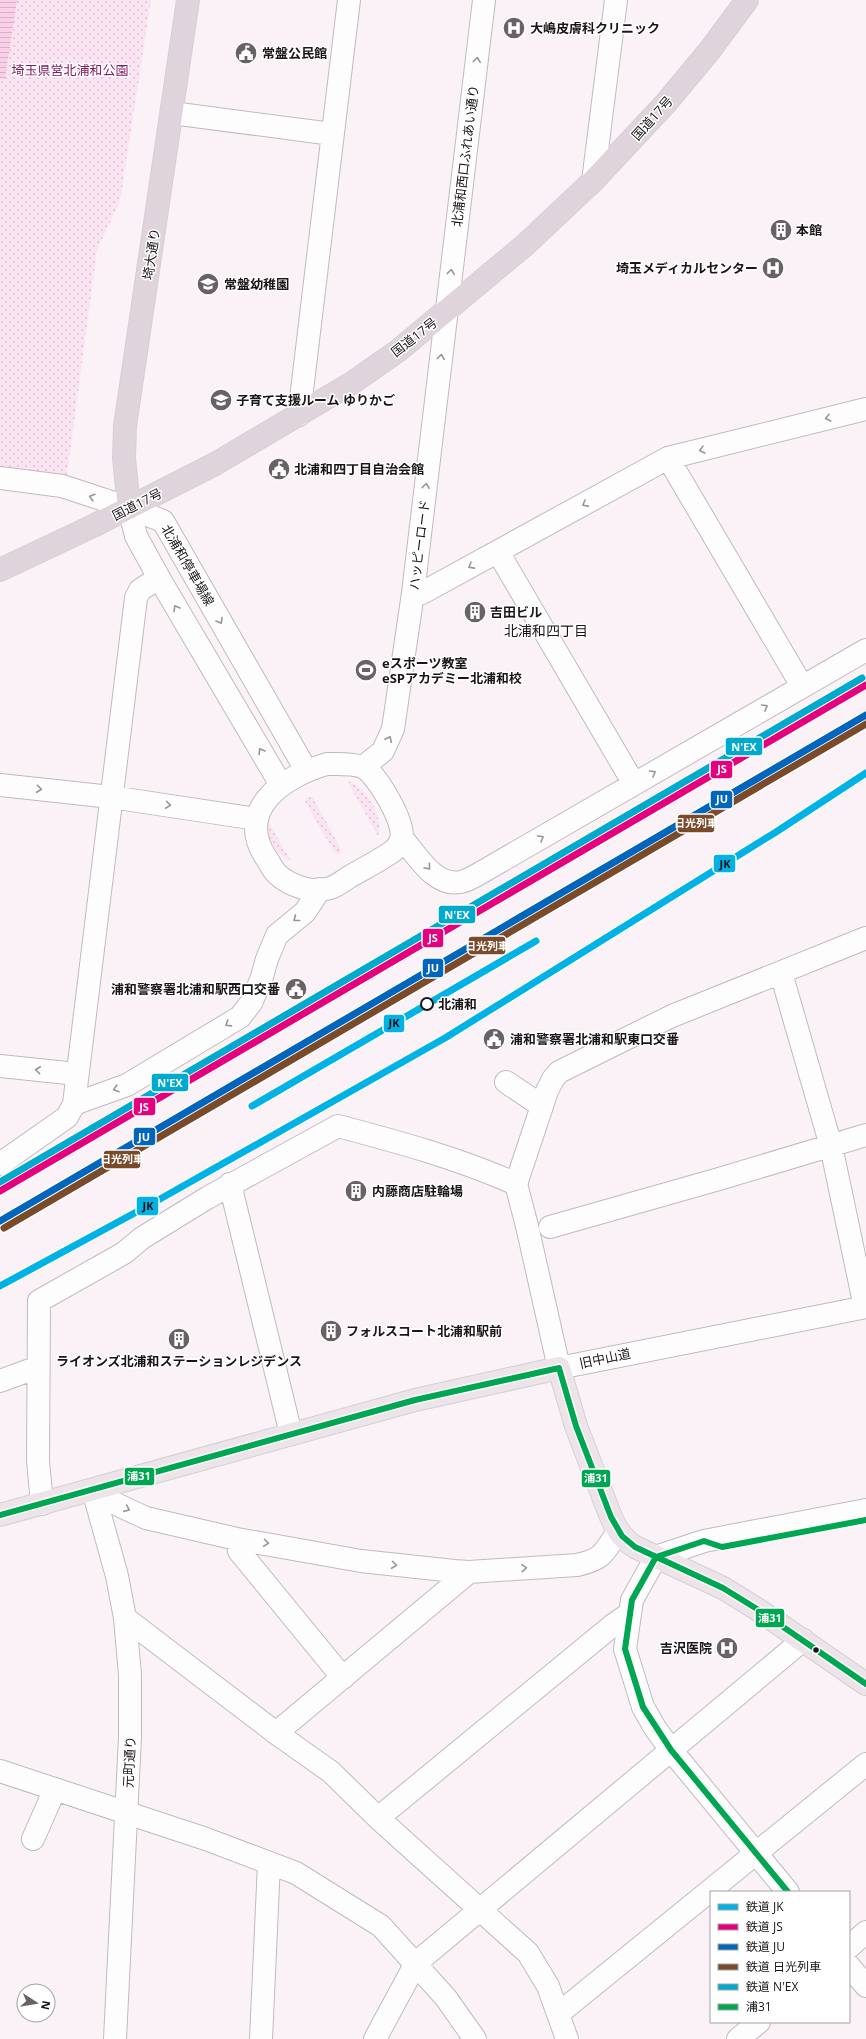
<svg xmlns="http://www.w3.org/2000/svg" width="866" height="2039" viewBox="0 0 866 2039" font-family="'Open Sans','Noto Sans JP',sans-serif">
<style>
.park{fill:url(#park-dots)}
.water{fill:url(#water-rules)}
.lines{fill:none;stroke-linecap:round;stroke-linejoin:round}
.street-casing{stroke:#c0babd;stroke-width:24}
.secondary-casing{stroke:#c0babd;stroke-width:24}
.primary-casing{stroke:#d4d0d2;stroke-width:24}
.highway-casing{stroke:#d4d0d2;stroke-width:24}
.street{stroke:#fefdfe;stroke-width:22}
.secondary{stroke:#fefdfe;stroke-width:22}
.primary{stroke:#ece4e9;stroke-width:22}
.highway{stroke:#e0d4dc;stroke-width:22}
.bus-1-casing{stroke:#fff;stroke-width:9}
.bus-1{stroke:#00a651;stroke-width:6}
.rail-1-casing{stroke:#fff;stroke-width:10}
.rail-2-casing{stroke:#fff;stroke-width:10}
.rail-3-casing{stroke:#fff;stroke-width:10}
.rail-4-casing{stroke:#fff;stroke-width:10}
.rail-5-casing{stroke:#fff;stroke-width:10}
.rail-1{stroke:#00b2e5;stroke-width:7}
.rail-2{stroke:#e5007d;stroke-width:7}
.rail-3{stroke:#0065bd;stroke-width:7}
.rail-4{stroke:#7a4b2a;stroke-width:7}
.rail-5{stroke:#00a9ce;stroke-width:7}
.oneway{stroke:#979596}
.stop-dot{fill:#fff;stroke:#1a1518;stroke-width:2}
.bus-dot{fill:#1a1518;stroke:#fff;stroke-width:1.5}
.labels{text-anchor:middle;stroke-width:3;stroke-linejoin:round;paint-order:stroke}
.poi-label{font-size:13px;font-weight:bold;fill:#1a1518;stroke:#fff;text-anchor:start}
.park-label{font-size:13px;fill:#811b64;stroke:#fff}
.street-label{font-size:13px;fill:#1a1518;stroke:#fff}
.stop-label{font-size:13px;font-weight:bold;fill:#1a1518;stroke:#fff;text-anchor:start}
.neighbourhood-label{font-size:14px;fill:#1a1518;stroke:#fff}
.line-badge{stroke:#fff;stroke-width:1.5}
.badge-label{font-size:11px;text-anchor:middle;font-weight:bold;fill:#fff}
.pale-badge-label{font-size:11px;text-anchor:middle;font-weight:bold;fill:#111}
</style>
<defs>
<pattern id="park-dots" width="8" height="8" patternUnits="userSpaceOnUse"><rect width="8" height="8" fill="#fbe4f2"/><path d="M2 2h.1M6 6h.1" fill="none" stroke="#d7c3cf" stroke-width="1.8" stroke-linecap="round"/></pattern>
<pattern id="water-rules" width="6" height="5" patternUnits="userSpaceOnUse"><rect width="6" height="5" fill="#f9d0e8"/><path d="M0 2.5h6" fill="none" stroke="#d5b2c6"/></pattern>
</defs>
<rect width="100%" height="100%" fill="#faf2f7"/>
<path class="park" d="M 0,0 L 151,0 L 120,201 L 97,250 L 66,483 L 0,474 Z
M 347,781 C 366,786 385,817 378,836 Z
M 307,797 L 313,798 L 341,849 L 340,854 L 335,853 L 305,802 Z
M 268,821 L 291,861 C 276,855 266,838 268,821 Z"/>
<path class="water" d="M 0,0 L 17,0 L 5,79 L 0,78 Z"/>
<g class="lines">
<g class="street-casing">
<path id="street" d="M 172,113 L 332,134
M 593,181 L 616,0
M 299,415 L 349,0
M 668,458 L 802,686
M 0,478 L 62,486 L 129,508
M 498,552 L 634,784
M 413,593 L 422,593 L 668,458 L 866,409
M 363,767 L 383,751 L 393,729 L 413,593 L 484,0
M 0,785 L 111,797 L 257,819
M 402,838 C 417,855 434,887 461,882 C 470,880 480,873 489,868 L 866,650
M 781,973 L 831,1146 L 865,1307
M 0,1066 L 77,1074
M 506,1082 L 542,1106
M 74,1104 L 136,598 L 140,590 L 159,578
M 0,1164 L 67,1117 L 74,1104 L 127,1085 L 240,1017 L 251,1003 L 261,980 L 267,959 L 277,935 L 305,912 L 320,889
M 230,1184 L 291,1434
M 550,1227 L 719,1179 L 866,1135
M 0,1381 L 38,1367
M 93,1490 L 116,1504 L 146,1518 L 237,1539 L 361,1561 L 454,1571 L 469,1572 L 577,1565 C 604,1559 603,1553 618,1532
M 42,1504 L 38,1461 L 39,1301 L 124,1253 L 142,1238 L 207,1198 L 338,1126 C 398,1142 458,1158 516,1184 L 547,1091 L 553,1079 L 559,1072 L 672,1016 L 866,938
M 237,1539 L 239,1551 L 343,1678
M 656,1557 L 704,1541 L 866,1510
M 125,1618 L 276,1733 L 331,1772 L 378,1818 L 528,1953 L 548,1986 L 567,2039
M 276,1733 L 469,1572
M 0,1771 L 206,1839 L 296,1873 L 381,1926 L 446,1998 L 475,2039
M 378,1818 L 613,1625 L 629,1614
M 33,1839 L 55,1789
M 849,1947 L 866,1932
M 558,2014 L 866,1764
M 261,2039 L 269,1863
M 375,2039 L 416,1963 L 803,1640
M 738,2039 L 759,2022"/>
</g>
<g class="secondary-casing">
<path id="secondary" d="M 129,508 L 163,521 L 306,770
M 129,508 L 136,536 L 159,578 L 281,785
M 327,764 C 338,764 352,763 363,767 C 376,773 407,825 401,839 C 400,843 396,849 393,851 C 379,861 363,869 349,877 C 343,881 337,886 330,888 C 313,894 290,886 277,874 C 273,870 270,864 267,859 C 233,810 284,776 327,764 Z
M 516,1184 L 527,1226 L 559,1368 L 866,1307
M 93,1490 L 117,1576 L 125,1618 L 130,1675 L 130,1737 L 115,2039
M 656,1557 L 632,1600 L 625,1649 L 643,1707 L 655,1728 L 671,1750 L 788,1892
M 849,1966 L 866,1986"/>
</g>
<g class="primary-casing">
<path id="primary" d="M 0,1515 L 415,1400 L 559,1368 L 576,1426 L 609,1512 C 615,1527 621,1538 635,1547 L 723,1588 L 757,1609 L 866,1684"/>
</g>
<g class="highway-casing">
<path id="highway" d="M 129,508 L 124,458 L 125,426 L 188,0
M 0,570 L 93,526 L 215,464 L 352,383 L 399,350 L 525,245 L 593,181 L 666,103 L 710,50 L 747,0"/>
</g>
<use href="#street" class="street"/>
<use href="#secondary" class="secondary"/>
<use href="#primary" class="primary"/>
<use href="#highway" class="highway"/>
<g class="bus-1-casing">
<path id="bus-1" d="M 559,1368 L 576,1426 L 611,1517 L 622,1536 L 635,1547 L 723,1588 L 757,1609 L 866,1684
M 0,1515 L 415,1400 L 559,1368
M 656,1557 L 632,1600 L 625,1649 L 643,1707 L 671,1750 L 788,1892
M 656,1557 L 704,1541 L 722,1547 L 866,1520"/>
</g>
<use href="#bus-1" class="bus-1"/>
<g class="rail-1-casing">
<path id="rail-1" d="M 252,1106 L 536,941
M 0,1286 L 153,1203 L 445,1038 L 776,832 L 866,773"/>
</g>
<g class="rail-2-casing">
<path id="rail-2" d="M 0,1191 L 866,685"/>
</g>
<g class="rail-3-casing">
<path id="rail-3" d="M 0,1221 L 866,715"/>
</g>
<g class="rail-4-casing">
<path id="rail-4" d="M 4,1228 L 866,724"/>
</g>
<g class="rail-5-casing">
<path id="rail-5" d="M 0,1182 L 862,678"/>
</g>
<use href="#rail-1" class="rail-1"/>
<use href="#rail-2" class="rail-2"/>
<use href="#rail-3" class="rail-3"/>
<use href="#rail-4" class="rail-4"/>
<use href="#rail-5" class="rail-5"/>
</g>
<defs><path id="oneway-chevron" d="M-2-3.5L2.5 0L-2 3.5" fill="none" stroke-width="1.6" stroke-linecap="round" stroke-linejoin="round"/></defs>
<g class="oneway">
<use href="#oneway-chevron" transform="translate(477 60) rotate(-83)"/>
<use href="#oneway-chevron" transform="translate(451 272) rotate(-83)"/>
<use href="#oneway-chevron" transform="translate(441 357) rotate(-83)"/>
<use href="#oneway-chevron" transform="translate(828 418) rotate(166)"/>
<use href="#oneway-chevron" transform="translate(702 450) rotate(166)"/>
<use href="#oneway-chevron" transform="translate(426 486) rotate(-83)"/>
<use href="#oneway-chevron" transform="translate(92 497) rotate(-163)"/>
<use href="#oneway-chevron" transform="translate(585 504) rotate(151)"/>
<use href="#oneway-chevron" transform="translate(471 566) rotate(151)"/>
<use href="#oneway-chevron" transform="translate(176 608) rotate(-121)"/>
<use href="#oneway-chevron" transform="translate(220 621) rotate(60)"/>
<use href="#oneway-chevron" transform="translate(765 707) rotate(-30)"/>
<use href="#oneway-chevron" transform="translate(389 739) rotate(-65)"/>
<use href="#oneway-chevron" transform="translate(261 751) rotate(-121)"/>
<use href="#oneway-chevron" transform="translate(653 773) rotate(-30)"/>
<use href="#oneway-chevron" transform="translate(39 789) rotate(6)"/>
<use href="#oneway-chevron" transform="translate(168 805) rotate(8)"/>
<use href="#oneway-chevron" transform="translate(541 838) rotate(-30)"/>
<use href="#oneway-chevron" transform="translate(428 867) rotate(50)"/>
<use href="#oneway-chevron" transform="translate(296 919) rotate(142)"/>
<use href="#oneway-chevron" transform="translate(228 1024) rotate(148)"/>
<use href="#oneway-chevron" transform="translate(38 1070) rotate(-174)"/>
<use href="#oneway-chevron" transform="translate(116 1089) rotate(162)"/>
<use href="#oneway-chevron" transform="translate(127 1509) rotate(24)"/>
<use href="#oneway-chevron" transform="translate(266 1543) rotate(8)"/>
<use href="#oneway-chevron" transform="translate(394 1565) rotate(7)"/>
<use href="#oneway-chevron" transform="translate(524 1568) rotate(-4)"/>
</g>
<defs>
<g id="hospital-disc" transform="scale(1.15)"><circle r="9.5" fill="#686266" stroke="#fff"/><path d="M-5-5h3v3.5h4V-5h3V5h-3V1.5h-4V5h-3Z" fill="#fff"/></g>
<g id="civic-disc" transform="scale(1.15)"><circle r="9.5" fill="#686266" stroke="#fff"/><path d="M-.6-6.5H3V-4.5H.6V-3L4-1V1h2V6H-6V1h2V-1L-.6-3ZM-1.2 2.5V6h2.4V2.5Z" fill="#fff"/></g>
<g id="building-disc" transform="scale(1.15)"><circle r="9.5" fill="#686266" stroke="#fff"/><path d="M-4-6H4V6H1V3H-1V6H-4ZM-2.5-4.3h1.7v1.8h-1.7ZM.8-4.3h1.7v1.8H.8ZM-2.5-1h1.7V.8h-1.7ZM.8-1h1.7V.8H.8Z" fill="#fff"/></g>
<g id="school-disc" transform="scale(1.15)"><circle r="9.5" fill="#686266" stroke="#fff"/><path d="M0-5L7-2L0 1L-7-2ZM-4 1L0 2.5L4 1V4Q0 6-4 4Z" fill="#fff"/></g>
<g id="stadium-disc" transform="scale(1.15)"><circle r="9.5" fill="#686266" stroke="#fff"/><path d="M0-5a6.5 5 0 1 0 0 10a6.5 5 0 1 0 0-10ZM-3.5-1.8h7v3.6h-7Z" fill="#fff"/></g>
</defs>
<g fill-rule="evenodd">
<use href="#hospital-disc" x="514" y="28"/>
<use href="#civic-disc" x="246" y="53"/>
<use href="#building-disc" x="781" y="230"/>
<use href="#hospital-disc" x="773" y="268"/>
<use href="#school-disc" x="208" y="284"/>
<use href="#school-disc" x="221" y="400"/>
<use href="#civic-disc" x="279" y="469"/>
<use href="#building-disc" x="475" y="612"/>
<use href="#stadium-disc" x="366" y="670"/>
<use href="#civic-disc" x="296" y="989"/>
<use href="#civic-disc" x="494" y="1039"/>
<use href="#building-disc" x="356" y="1191"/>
<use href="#building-disc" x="331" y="1331"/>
<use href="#building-disc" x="179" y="1339"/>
<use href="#hospital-disc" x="727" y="1648"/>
</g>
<circle class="stop-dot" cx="427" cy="1004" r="6"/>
<circle class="bus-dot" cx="816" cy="1650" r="3.5"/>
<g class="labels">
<g class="poi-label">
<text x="530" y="33">大嶋皮膚科クリニック</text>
<text x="262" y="58">常盤公民館</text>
<text x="796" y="235">本館</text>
<text x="758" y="273" text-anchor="end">埼玉メディカルセンター</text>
<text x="224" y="289">常盤幼稚園</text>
<text x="236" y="405">子育て支援ルーム ゆりかご</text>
<text x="294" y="474">北浦和四丁目自治会館</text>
<text x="490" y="617">吉田ビル</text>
<text x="382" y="668">eスポーツ教室<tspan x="382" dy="15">eSPアカデミー北浦和校</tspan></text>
<text x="280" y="994" text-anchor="end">浦和警察署北浦和駅西口交番</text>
<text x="510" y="1044">浦和警察署北浦和駅東口交番</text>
<text x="372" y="1196">内藤商店駐輪場</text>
<text x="346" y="1336">フォルスコート北浦和駅前</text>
<text x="179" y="1366" text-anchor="middle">ライオンズ北浦和ステーションレジデンス</text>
<text x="712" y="1653" text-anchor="end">吉沢医院</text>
</g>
<g class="park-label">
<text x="70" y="75">埼玉県営北浦和公園</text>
</g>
<g class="street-label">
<text transform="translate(652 118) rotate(-48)" y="5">国道17号</text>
<text transform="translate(465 156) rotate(-83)" y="5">北浦和西口ふれあい通り</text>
<text transform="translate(151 254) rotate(-82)" y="5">埼大通り</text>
<text transform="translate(414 337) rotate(-38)" y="5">国道17号</text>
<text transform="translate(137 504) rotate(-27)" y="5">国道17号</text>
<text transform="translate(419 545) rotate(-83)" y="5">ハッピーロード</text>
<text transform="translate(188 565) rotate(60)" y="5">北浦和停車場線</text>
<text transform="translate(605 1358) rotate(-12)" y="5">旧中山道</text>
<text transform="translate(129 1762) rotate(-87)" y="5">元町通り</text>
</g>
<g class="stop-label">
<text x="438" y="1009">北浦和</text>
</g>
<g class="neighbourhood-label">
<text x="546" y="636">北浦和四丁目</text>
</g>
</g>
<g class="line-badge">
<rect x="725" y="737" width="38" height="19" rx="4" fill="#00a9ce"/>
<rect x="710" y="760" width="23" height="19" rx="4" fill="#e5007d"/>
<rect x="710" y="790" width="23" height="19" rx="4" fill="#0065bd"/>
<rect x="677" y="814" width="38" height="19" rx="4" fill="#7a4b2a"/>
<rect x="713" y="854" width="23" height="19" rx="4" fill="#00b2e5"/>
<rect x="438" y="905" width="38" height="19" rx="4" fill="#00a9ce"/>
<rect x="422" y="928" width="22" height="20" rx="4" fill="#e5007d"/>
<rect x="468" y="936" width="38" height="19" rx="4" fill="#7a4b2a"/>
<rect x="422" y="958" width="22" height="20" rx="4" fill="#0065bd"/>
<rect x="383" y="1014" width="22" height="19" rx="4" fill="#00b2e5"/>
<rect x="151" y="1073" width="38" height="19" rx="4" fill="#00a9ce"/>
<rect x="133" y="1097" width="23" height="19" rx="4" fill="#e5007d"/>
<rect x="133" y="1127" width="23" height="19" rx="4" fill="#0065bd"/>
<rect x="103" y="1150" width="38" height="19" rx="4" fill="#7a4b2a"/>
<rect x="136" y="1196" width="23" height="20" rx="4" fill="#00b2e5"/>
<rect x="124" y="1467" width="31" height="19" rx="4" fill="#00a651"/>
<rect x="581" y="1469" width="30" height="19" rx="4" fill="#00a651"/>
<rect x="755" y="1608" width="30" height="20" rx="4" fill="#00a651"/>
</g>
<g class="badge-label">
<text x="744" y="751">N'EX</text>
<text x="722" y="773">JS</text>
<text x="722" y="803">JU</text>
<text x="696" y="827">日光列車</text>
<text x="457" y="919">N'EX</text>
<text x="433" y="942">JS</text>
<text x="487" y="950">日光列車</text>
<text x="433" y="972">JU</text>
<text x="170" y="1087">N'EX</text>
<text x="144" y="1111">JS</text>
<text x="144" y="1141">JU</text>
<text x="122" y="1163">日光列車</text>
<text x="139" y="1480">浦31</text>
<text x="596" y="1482">浦31</text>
<text x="770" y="1622">浦31</text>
</g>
<g class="pale-badge-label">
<text x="725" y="868">JK</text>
<text x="394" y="1027">JK</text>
<text x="148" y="1210">JK</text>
</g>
<rect x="710" y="1891" width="140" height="132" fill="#ffffff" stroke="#a3a1a3"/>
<rect x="718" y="1904" width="20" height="6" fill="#00b2e5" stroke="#a3a1a3"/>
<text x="746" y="1911" font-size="12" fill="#1a1518">鉄道 JK</text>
<rect x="718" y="1924" width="20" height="6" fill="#e5007d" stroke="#a3a1a3"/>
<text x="746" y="1931" font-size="12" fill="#1a1518">鉄道 JS</text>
<rect x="718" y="1944" width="20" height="6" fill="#0065bd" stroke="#a3a1a3"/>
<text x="746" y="1951" font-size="12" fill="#1a1518">鉄道 JU</text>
<rect x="718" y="1964" width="20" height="6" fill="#7a4b2a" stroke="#a3a1a3"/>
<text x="746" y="1971" font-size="12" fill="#1a1518">鉄道 日光列車</text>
<rect x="718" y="1984" width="20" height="6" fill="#00a9ce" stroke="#a3a1a3"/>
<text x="746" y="1991" font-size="12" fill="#1a1518">鉄道 N'EX</text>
<rect x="718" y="2004" width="20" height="6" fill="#00a651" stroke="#a3a1a3"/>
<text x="746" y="2011" font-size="12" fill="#1a1518">浦31</text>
<g transform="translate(36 2003) rotate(102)"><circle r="19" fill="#ffffff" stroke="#a3a1a3"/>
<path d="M0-3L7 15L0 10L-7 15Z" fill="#686266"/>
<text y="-6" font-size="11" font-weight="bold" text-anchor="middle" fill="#1a1518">N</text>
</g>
</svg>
